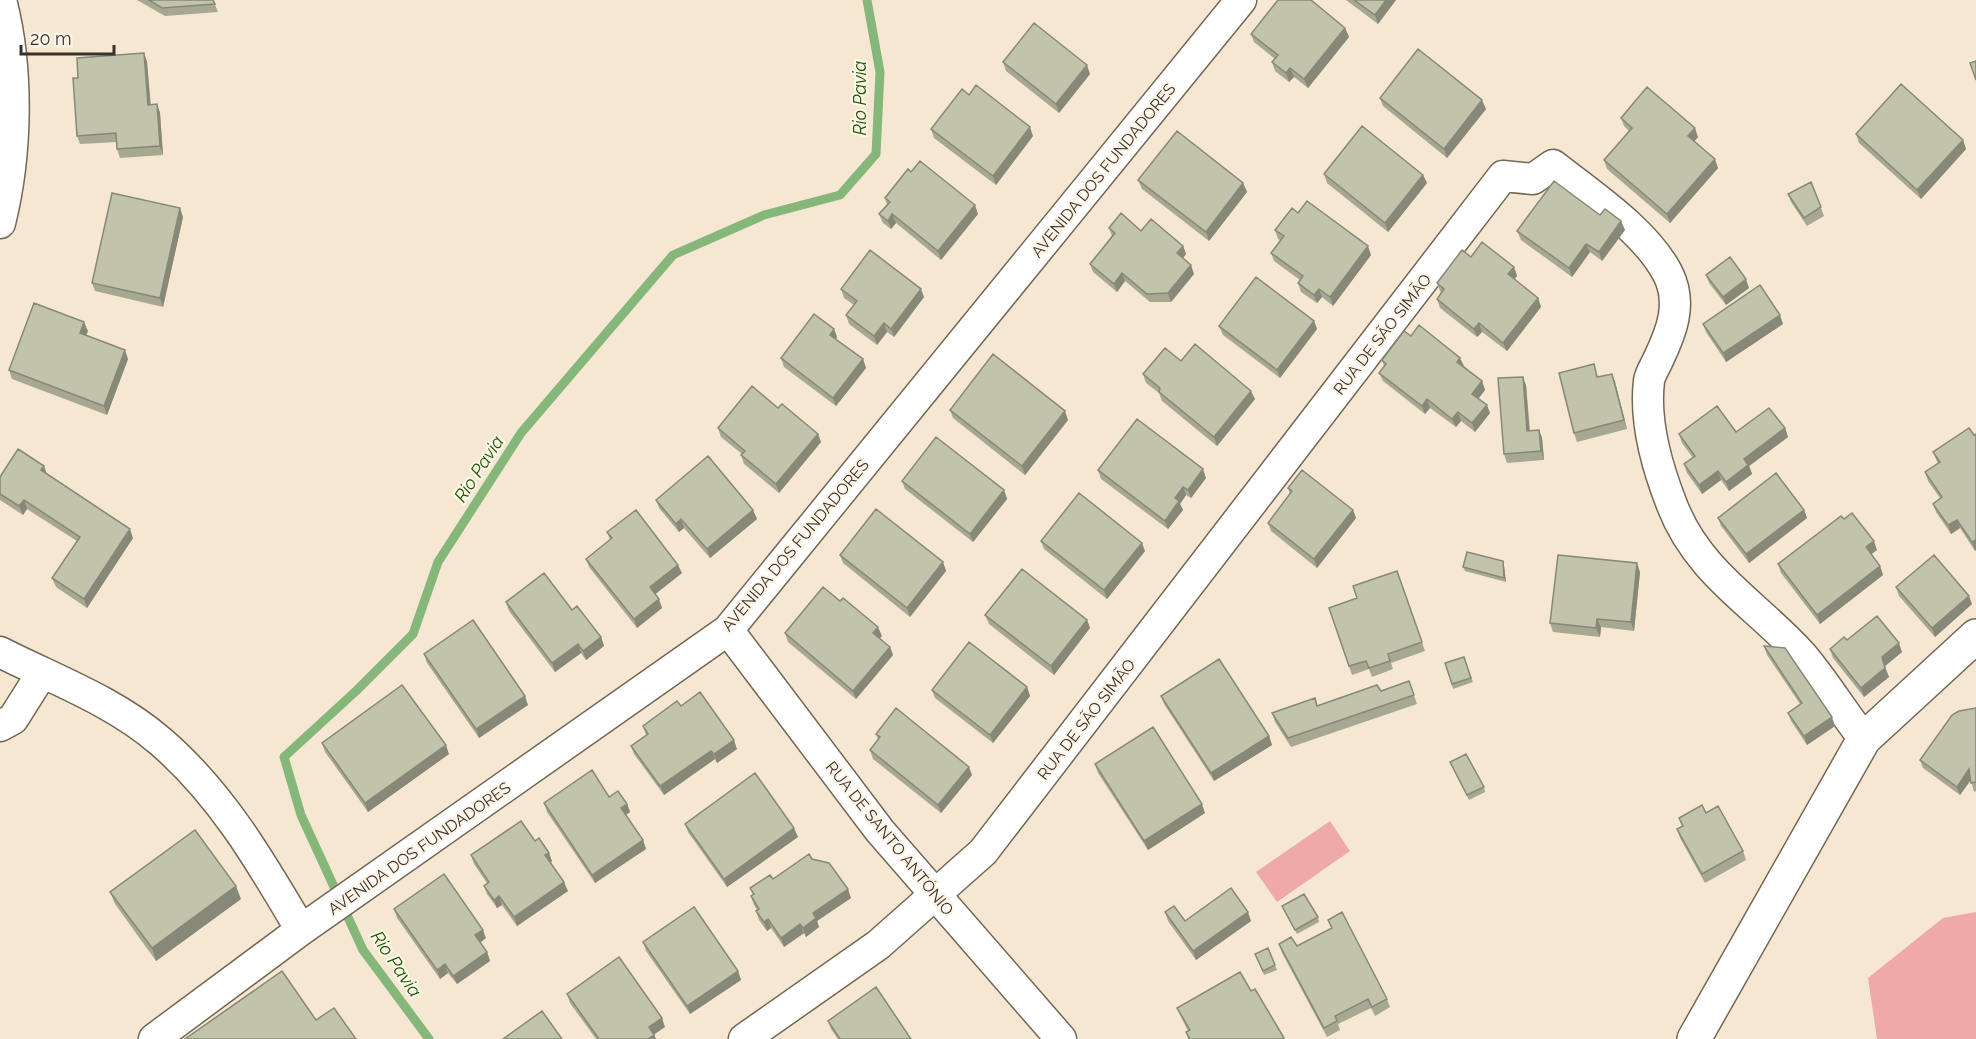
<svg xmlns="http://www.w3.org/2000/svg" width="1976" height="1039" viewBox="0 0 1976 1039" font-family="Raleway,sans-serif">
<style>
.green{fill:#efa9a9}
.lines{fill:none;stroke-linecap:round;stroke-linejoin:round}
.stream{stroke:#86b77a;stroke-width:9}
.street-casing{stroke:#736754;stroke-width:33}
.secondary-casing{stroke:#736754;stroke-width:36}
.street{stroke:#fff;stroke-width:30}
.secondary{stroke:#fff;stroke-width:33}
.wall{fill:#a6a892}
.shaded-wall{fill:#878877}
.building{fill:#c1c3aa;stroke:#878877;stroke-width:1.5}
.labels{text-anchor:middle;stroke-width:4.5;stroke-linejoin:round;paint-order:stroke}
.street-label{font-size:16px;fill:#38322a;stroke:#fef5e8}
.water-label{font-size:18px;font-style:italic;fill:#195900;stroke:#fef5e8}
</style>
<rect width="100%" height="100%" fill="#f5e7d1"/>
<path class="green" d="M 1330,821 L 1350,851 L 1277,902 L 1256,872 Z
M 1976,912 L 1976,1039 L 1877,1039 L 1868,978 L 1943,918 Z"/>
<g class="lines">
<path class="stream" d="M 429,1039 L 363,950 L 301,815 L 284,757 L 356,691 L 413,634 L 438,562 L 521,433 L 673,255 L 764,215 L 840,195 L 876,154 L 880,72 L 867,0"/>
<g class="street-casing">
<path id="street" d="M 0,223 C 17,155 19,69 1,0
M 728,630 L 880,831 L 1061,1039
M 0,652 C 53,679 114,701 160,741 C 221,793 261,862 301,930
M 0,726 L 13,719 L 42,673
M 154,1039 L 301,930 L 728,630 L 1241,0
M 744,1039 L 878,945 L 983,852 L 1503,176 L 1533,179 L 1553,165 C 1591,195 1646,231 1668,274 C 1683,304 1671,333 1658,360 C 1655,367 1650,374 1649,381 C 1644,422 1657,467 1672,505 C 1698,573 1756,604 1802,655 C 1824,681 1843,712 1864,739"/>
</g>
<g class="secondary-casing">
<path id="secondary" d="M 1694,1039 L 1864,739 L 1976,636"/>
</g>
<use href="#street" class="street"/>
<use href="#secondary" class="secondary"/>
</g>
<path class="wall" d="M 137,0 L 213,0 L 218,12 L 165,16 Z
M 1346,0 L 1396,0 L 1378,24 Z
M 1345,28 L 1349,37 L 1308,88 L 1294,77 L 1289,82 L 1275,71 L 1272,62 L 1275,59 L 1254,42 L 1251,34 Z
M 144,53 L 147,62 L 151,105 L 157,104 L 160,113 L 163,155 L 120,158 L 117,149 L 117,142 L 80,144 L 77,136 L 78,78 Z
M 1003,62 L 1090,74 L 1059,113 L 1006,71 Z
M 969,95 L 1033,136 L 996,185 L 934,138 L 931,129 Z
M 1380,98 L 1486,109 L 1447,158 L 1383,106 Z
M 1621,118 L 1698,137 L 1694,142 L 1718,168 L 1670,223 L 1607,169 L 1604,160 L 1629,131 L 1624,126 Z
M 1856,134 L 1963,140 L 1966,149 L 1921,199 L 1859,143 Z
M 1324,174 L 1423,175 L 1427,183 L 1388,232 L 1327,183 Z
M 1138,180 L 1243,183 L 1247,192 L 1209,241 L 1142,189 Z
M 1811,182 L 1824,216 L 1807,226 L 1791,202 L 1788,194 Z
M 885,198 L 978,214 L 941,260 L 896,223 L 891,229 L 883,223 L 879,214 L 887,205 Z
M 1298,213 L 1371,255 L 1333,306 L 1322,297 L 1317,303 L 1301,292 L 1298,283 L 1300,280 L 1274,261 L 1271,253 L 1280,240 L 1278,239 L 1275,230 Z
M 1600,215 L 1625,230 L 1602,261 L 1590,252 L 1572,277 L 1521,240 L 1517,231 Z
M 183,217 L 163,307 L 95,291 L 92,283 Z
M 1109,228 L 1183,246 L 1186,254 L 1183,258 L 1194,274 L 1171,302 L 1150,302 L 1125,281 L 1117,292 L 1093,272 L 1090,264 L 1112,236 Z
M 1471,257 L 1514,267 L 1517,276 L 1514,279 L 1538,298 L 1541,307 L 1507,351 L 1482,332 L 1477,337 L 1440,308 L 1437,299 L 1442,293 L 1440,291 L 1437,283 Z
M 1706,275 L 1749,288 L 1726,305 L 1709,283 Z
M 841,289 L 924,297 L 894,337 L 887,332 L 877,345 L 849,324 L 846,315 L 854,305 L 844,298 Z
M 1314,321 L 1317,329 L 1280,378 L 1223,335 L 1219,326 Z
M 1703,324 L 1783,324 L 1726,362 L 1706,332 Z
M 834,329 L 837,337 L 836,339 L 863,359 L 866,368 L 836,406 L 784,367 L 781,358 Z
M 88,331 L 86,335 L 128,359 L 107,415 L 12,379 L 9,370 Z
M 1411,336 L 1464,366 L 1482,381 L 1485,390 L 1478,399 L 1490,413 L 1475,432 L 1461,421 L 1456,427 L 1430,408 L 1425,414 L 1383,381 L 1379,373 L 1384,366 L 1382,360 Z
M 1181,361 L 1255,399 L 1217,446 L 1162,401 L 1159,393 L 1146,383 L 1143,374 Z
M 1612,374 L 1615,382 L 1627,429 L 1577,442 L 1574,433 L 1598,377 Z
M 1526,385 L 1530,430 L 1539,430 L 1542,438 L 1544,460 L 1507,463 L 1504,454 Z
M 778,408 L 818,434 L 821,442 L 779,493 L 744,464 L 741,455 L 742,454 L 721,437 L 718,428 Z
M 950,410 L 1068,420 L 1025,475 L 953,418 Z
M 1785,428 L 1788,437 L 1749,466 L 1752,474 L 1729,491 L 1721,480 L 1702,494 L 1687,473 L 1684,464 L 1693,458 L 1682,443 L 1679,434 L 1736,432 Z
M 1969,428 L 1975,551 L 1960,528 L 1951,534 L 1936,512 L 1933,504 L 1940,498 L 1928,481 L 1925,472 L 1938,464 L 1933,452 Z
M 44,466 L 47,475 L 133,538 L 87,608 L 56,587 L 52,578 L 77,541 L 27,509 L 23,515 L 0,500 L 0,477 Z
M 1098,470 L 1206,478 L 1191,498 L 1186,495 L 1180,504 L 1183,510 L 1168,529 L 1101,479 Z
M 902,481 L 1004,490 L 1007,499 L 973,542 L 905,489 Z
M 1288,488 L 1353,510 L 1356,518 L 1317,568 L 1271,531 L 1268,523 L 1290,494 Z
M 656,500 L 753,510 L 757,519 L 710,558 L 684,528 L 679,532 L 659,508 Z
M 1804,510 L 1807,518 L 1749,563 L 1721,526 L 1718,518 Z
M 1844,519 L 1877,550 L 1871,554 L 1880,566 L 1883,575 L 1820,624 L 1781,573 L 1778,564 Z
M 607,532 L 682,573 L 655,594 L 662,608 L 637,628 L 589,567 L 586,559 L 610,540 Z
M 1041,541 L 1145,551 L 1107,599 L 1044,549 Z
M 840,555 L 943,562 L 946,571 L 910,617 L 843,563 Z
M 1504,566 L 1506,582 L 1465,571 L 1463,567 Z
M 1397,571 L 1425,651 L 1391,663 L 1393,669 L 1372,677 L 1369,669 L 1352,675 L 1329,608 L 1357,598 Z
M 1640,572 L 1634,631 L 1601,627 L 1600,637 L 1553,632 L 1550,623 Z
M 1896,587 L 1972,604 L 1935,637 L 1899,596 Z
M 506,602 L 572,610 L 601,637 L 604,646 L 586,660 L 581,653 L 555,672 L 509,611 Z
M 985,615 L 1087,620 L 1090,628 L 1054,675 L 989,624 Z
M 785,633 L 882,636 L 879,638 L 890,647 L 893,655 L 856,699 L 788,642 Z
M 1847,640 L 1902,652 L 1885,666 L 1889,677 L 1864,697 L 1833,658 L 1830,649 Z
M 1764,646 L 1835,726 L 1807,745 L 1791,721 L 1788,713 L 1800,704 L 1767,655 Z
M 424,654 L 528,705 L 479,738 L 427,663 Z
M 1464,657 L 1473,682 L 1453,689 L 1445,663 Z
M 1409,681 L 1417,704 L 1291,747 L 1275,722 L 1272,713 L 1318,706 L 1381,691 Z
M 1027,687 L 1030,696 L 993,743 L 935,698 L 932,690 Z
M 1161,696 L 1269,736 L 1272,745 L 1214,781 L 1164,704 Z
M 681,706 L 737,749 L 717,763 L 715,759 L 664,795 L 634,754 L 631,746 L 646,735 L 643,726 Z
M 1976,708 L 1976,791 L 1974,792 L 1971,780 L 1960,795 L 1923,768 L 1920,760 Z
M 876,734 L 972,775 L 941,813 L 873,759 L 870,750 L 878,740 Z
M 322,743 L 449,754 L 368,812 L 325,752 Z
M 1450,762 L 1484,787 L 1485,792 L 1469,800 Z
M 1095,764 L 1205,813 L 1148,850 L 1098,773 Z
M 609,797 L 627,804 L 630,812 L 626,815 L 643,840 L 646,849 L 595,883 L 547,812 L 544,803 Z
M 1706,813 L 1743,851 L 1746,860 L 1705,883 L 1680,838 L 1677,829 L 1682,827 L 1679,818 Z
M 685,824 L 798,837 L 727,887 L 688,832 Z
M 535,841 L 552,861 L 551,863 L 568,891 L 517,926 L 502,905 L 497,908 L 487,894 L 484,886 L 487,883 L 474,864 L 471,855 Z
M 812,859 L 851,898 L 817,921 L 819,927 L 806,937 L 804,933 L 784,947 L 771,928 L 767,931 L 759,920 L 756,911 L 757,910 L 754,905 L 751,896 L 753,895 L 750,888 L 773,879 Z
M 110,892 L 241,899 L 156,961 L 115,904 Z
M 1282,906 L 1318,917 L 1319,922 L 1297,934 Z
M 394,909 L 486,938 L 480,943 L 487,952 L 490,961 L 457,984 L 448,973 L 440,979 L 397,918 Z
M 1165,912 L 1185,921 L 1251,921 L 1196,960 L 1168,921 Z
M 1328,920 L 1387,999 L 1390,1007 L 1375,1016 L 1371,1008 L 1338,1024 L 1340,1030 L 1327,1037 L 1282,953 L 1279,944 L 1297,946 L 1331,928 Z
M 643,942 L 738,971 L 741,980 L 690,1014 L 646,951 Z
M 1268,948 L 1277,970 L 1264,975 L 1255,954 Z
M 1255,989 L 1284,1039 L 1188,1039 L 1186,1032 L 1188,1031 L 1181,1017 L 1177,1008 L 1251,991 Z
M 567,994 L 665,1027 L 654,1034 L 656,1039 L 596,1039 L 570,1003 Z
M 828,1021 L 911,1039 L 838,1039 L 831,1029 Z"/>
<path class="shaded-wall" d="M 1386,0 L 1396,0 L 1378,24 L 1375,15 Z
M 1345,28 L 1349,37 L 1308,88 L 1304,79 Z
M 144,53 L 147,62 L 151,114 L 148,105 Z
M 1087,65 L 1090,74 L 1059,113 L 1056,104 Z
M 1290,68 L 1294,77 L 1289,82 L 1286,73 Z
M 1482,100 L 1486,109 L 1447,158 L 1444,149 Z
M 157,104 L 160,113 L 163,155 L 160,146 Z
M 1030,127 L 1033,136 L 996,185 L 993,176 Z
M 1695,128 L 1698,137 L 1691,145 L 1688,136 Z
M 1963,140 L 1966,149 L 1921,199 L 1917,190 Z
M 1715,159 L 1718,168 L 1670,223 L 1667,214 Z
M 1423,175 L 1427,183 L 1388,232 L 1385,223 Z
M 1243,183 L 1247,192 L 1209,241 L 1206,232 Z
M 975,205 L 978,214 L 941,260 L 938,251 Z
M 180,208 L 183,217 L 163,307 L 160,298 Z
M 892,214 L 896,223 L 891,229 L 888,221 Z
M 1621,221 L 1625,230 L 1602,261 L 1599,252 Z
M 1586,244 L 1590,252 L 1572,277 L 1569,268 Z
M 1183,246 L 1186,254 L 1180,262 L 1177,253 Z
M 1368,246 L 1371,255 L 1333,306 L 1330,297 Z
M 1191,265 L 1194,274 L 1171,302 L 1168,293 Z
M 1514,267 L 1517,276 L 1511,283 L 1508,274 Z
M 1122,273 L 1125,281 L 1117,292 L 1114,284 Z
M 1746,279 L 1749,288 L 1726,305 L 1723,297 Z
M 921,289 L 924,297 L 894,337 L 891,329 Z
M 1319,289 L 1322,297 L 1317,303 L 1314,295 Z
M 1538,298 L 1541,307 L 1507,351 L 1503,343 Z
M 1780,315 L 1783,324 L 1726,362 L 1723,353 Z
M 1314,321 L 1317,329 L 1280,378 L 1277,370 Z
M 84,322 L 88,331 L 83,342 L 80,333 Z
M 884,323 L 887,332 L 877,345 L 874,336 Z
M 1479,323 L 1482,332 L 1477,337 L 1474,329 Z
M 834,329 L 837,337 L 833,343 L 830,335 Z
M 125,350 L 128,359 L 107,415 L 104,406 Z
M 1460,358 L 1464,366 L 1460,370 L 1457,362 Z
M 863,359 L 866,368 L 836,406 L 833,398 Z
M 1612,374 L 1615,382 L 1627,429 L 1624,420 Z
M 1523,377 L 1526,385 L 1530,439 L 1527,431 Z
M 1482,381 L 1485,390 L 1475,403 L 1472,394 Z
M 1251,391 L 1255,399 L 1217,446 L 1214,437 Z
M 1427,399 L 1430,408 L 1425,414 L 1422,406 Z
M 1487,405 L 1490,413 L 1475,432 L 1472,423 Z
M 1065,411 L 1068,420 L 1025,475 L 1022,466 Z
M 1458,412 L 1461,421 L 1456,427 L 1452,419 Z
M 1785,428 L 1788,437 L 1749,466 L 1752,474 L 1729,491 L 1726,482 L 1744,459 Z
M 1539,430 L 1542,438 L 1544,460 L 1541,451 Z
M 818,434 L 821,442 L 779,493 L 776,484 Z
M 44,466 L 47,475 L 41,470 Z
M 1203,469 L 1206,478 L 1191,498 L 1188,490 Z
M 1718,471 L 1721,480 L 1702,494 L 1699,485 Z
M 1183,487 L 1186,495 L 1180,504 L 1183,510 L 1168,529 L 1165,521 L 1175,498 Z
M 1004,490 L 1007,499 L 973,542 L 970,534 Z
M 24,500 L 27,509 L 23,515 L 19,506 Z
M 753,510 L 757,519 L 710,558 L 707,549 Z
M 1353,510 L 1356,518 L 1317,568 L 1314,559 Z
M 1804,510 L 1807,518 L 1749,563 L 1746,554 Z
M 681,519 L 684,528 L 679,532 L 676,524 Z
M 1957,520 L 1960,528 L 1951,534 L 1948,525 Z
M 130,529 L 133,538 L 87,608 L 84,599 Z
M 1976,540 L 1976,550 L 1975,551 L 1972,542 Z
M 1874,541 L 1877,550 L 1869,556 L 1866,547 Z
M 1142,543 L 1145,551 L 1107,599 L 1104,590 Z
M 1503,561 L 1504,566 L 1506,582 L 1504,578 Z
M 943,562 L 946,571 L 910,617 L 907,608 Z
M 1637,563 L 1640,572 L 1634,631 L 1631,622 Z
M 678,565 L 682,573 L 653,596 L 650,587 Z
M 1880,566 L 1883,575 L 1820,624 L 1817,615 Z
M 1969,596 L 1972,604 L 1935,637 L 1932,628 Z
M 659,599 L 662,608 L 637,628 L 634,619 Z
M 1597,619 L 1601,627 L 1600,637 L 1596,628 Z
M 1087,620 L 1090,628 L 1054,675 L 1051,666 Z
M 878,627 L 882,636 L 876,642 L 873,633 Z
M 601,637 L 604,646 L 586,660 L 583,651 Z
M 1899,643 L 1902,652 L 1885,666 L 1882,657 Z
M 578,644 L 581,653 L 555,672 L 552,663 Z
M 890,647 L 893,655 L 856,699 L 853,691 Z
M 1885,668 L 1889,677 L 1864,697 L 1861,688 Z
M 1027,687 L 1030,696 L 993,743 L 990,735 Z
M 525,696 L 528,705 L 479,738 L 476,729 Z
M 1832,717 L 1835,726 L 1807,745 L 1804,736 Z
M 1269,736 L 1272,745 L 1214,781 L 1211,773 Z
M 734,740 L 737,749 L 717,763 L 714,754 Z
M 446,745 L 449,754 L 368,812 L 365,803 Z
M 711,751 L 715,759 L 664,795 L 660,786 Z
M 969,767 L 972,775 L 941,813 L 938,805 Z
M 1969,769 L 1972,778 L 1960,795 L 1957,787 Z
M 627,804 L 630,812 L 624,816 L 621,808 Z
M 1202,804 L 1205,813 L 1148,850 L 1144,841 Z
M 794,828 L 798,837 L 727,887 L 724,879 Z
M 643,840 L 646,849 L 595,883 L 592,875 Z
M 549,853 L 552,861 L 549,864 L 545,855 Z
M 564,882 L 568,891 L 517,926 L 514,917 Z
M 236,886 L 241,899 L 156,961 L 152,948 Z
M 848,889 L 851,898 L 817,921 L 819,927 L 806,937 L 803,928 L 813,913 Z
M 499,896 L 502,905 L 497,908 L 494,900 Z
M 1248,912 L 1251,921 L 1196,960 L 1193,951 Z
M 768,919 L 771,928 L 767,931 L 764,922 Z
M 800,924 L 804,933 L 784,947 L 781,938 Z
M 483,930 L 486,938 L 478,944 L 475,935 Z
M 487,952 L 490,961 L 457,984 L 453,976 Z
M 445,964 L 448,973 L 440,979 L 437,970 Z
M 738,971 L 741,980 L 690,1014 L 687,1006 Z
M 662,1018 L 665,1027 L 652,1036 L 649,1027 Z
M 654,1035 L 656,1039 L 648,1039 Z"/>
<path class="building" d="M 149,0 L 213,0 L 215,4 L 162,8 Z
M 1278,0 L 1311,0 L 1345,28 L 1304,79 L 1290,68 L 1286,73 L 1272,62 L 1278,55 L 1251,34 Z
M 1354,0 L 1386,0 L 1375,15 Z
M 1034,23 L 1087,65 L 1056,104 L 1003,62 Z
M 1418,49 L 1482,100 L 1444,149 L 1380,98 Z
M 144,53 L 148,105 L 157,104 L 160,146 L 117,149 L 116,133 L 77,136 L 73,78 L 78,78 L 77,58 Z
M 1976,61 L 1976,80 L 1970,63 Z
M 1901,84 L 1963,140 L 1917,190 L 1856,134 Z
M 976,85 L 1030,127 L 993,176 L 931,129 L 962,89 L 969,95 Z
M 1647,87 L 1695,128 L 1688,136 L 1715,159 L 1667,214 L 1604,160 L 1632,128 L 1621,118 Z
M 1362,126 L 1423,175 L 1385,223 L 1324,174 Z
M 1177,131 L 1243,183 L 1206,232 L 1138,180 Z
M 920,161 L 975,205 L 938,251 L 892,214 L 888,221 L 879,214 L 890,202 L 885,198 L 908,169 L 911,172 Z
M 1554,181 L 1600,215 L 1605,209 L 1621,221 L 1599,252 L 1586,244 L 1569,268 L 1517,231 Z
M 1811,182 L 1821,207 L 1804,218 L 1788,194 Z
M 112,193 L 180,208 L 160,298 L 92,283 Z
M 1307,201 L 1368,246 L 1330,297 L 1319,289 L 1314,295 L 1298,283 L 1303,276 L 1271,253 L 1284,236 L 1275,230 L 1292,208 L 1298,213 Z
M 1121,213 L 1141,231 L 1151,219 L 1183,246 L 1177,253 L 1191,265 L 1168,293 L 1147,294 L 1122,273 L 1114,284 L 1090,264 L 1115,233 L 1109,228 Z
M 1482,242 L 1514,267 L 1508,274 L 1538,298 L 1503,343 L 1479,323 L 1474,329 L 1437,299 L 1444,289 L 1437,283 L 1462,250 L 1471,257 Z
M 870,250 L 921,289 L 891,329 L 884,323 L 874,336 L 846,315 L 857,301 L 841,289 Z
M 1730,257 L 1746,279 L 1723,297 L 1706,275 Z
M 1256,277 L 1314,321 L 1277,370 L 1219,326 Z
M 1760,285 L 1780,315 L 1723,353 L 1703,324 Z
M 34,303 L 84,322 L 80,333 L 125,350 L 104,406 L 9,370 Z
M 814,314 L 834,329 L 830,335 L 863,359 L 833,398 L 781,358 Z
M 1419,325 L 1460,358 L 1457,362 L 1482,381 L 1472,394 L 1487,405 L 1472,423 L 1458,412 L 1452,419 L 1427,399 L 1422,406 L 1379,373 L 1386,364 L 1382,360 L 1404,331 L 1411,336 Z
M 1195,344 L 1251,391 L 1214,437 L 1159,392 L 1160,388 L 1143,374 L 1165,348 L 1181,361 Z
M 993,354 L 1065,411 L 1022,466 L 950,410 Z
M 1594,364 L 1597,377 L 1612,374 L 1624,420 L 1574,433 L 1559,373 Z
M 1523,377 L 1527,431 L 1539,430 L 1541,451 L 1504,454 L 1498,378 Z
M 752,386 L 778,408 L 782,404 L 818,434 L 776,484 L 741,455 L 745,451 L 718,428 Z
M 1717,406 L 1736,432 L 1769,408 L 1785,428 L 1744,459 L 1748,465 L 1726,482 L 1718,471 L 1699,485 L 1684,464 L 1695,456 L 1679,434 Z
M 1137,419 L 1203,469 L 1188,490 L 1183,487 L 1175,498 L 1179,501 L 1165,521 L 1098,470 Z
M 1969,428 L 1974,435 L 1976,434 L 1976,540 L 1972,542 L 1957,520 L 1948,525 L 1933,504 L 1942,497 L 1925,472 L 1940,462 L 1933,452 Z
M 936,437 L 1004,490 L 970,534 L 902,481 Z
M 18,449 L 44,466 L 41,470 L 130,529 L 84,599 L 52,578 L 80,537 L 24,500 L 19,506 L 0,494 L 0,477 Z
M 708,456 L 753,510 L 707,549 L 681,519 L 676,524 L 656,500 Z
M 1302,470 L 1353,510 L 1314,559 L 1268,523 L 1292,491 L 1288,488 Z
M 1776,473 L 1804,510 L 1746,554 L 1718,518 Z
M 1079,493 L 1142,543 L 1104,590 L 1041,541 Z
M 876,509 L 943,562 L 907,608 L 840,555 Z
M 636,510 L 678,565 L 650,587 L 659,599 L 634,619 L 586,559 L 612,538 L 607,532 Z
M 1852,513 L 1874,541 L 1866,547 L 1880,566 L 1817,615 L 1778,564 L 1841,516 L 1844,519 Z
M 1467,552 L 1503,561 L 1504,578 L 1463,567 Z
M 1558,555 L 1637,563 L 1631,622 L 1597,619 L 1596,628 L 1550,623 Z
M 1934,555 L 1969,596 L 1932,628 L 1896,587 Z
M 1022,569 L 1087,620 L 1051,666 L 985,615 Z
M 1397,571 L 1422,642 L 1388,654 L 1390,661 L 1369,668 L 1366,661 L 1349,666 L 1329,608 L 1357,598 L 1353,586 Z
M 544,573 L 572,610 L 577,606 L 601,637 L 583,651 L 578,644 L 552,663 L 506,602 Z
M 823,587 L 840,601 L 843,598 L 878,627 L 873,633 L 890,647 L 853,691 L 785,633 Z
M 1877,616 L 1899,643 L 1882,657 L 1885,668 L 1861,688 L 1830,649 L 1844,637 L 1847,640 Z
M 473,620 L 525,696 L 476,729 L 424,654 Z
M 969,642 L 1027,687 L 990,735 L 932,690 Z
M 1764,646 L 1785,648 L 1832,717 L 1804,736 L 1788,713 L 1802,703 Z
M 1464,657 L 1471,678 L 1452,684 L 1445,663 Z
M 1219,659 L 1269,736 L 1211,773 L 1161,696 Z
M 1409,681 L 1414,695 L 1288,738 L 1272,713 L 1315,698 L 1317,706 L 1377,685 L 1381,691 Z
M 402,685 L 446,745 L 365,803 L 322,743 Z
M 700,692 L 734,740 L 714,754 L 711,751 L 660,786 L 631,746 L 648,734 L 643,726 L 677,701 L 681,706 Z
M 896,708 L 969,767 L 938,805 L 870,750 L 880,737 L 876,734 Z
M 1976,708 L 1976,782 L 1971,783 L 1969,769 L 1957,787 L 1920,760 L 1952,715 L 1959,711 Z
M 1153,727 L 1202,804 L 1144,841 L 1095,764 Z
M 1466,754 L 1484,787 L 1467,795 L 1450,762 Z
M 592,770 L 609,797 L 618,791 L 627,804 L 621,808 L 643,840 L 592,875 L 544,803 Z
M 755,773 L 794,828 L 724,879 L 685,824 Z
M 1702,805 L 1706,813 L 1718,806 L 1743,851 L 1702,874 L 1677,829 L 1683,826 L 1679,818 Z
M 521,821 L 535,841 L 539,838 L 549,853 L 545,855 L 564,882 L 514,917 L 499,896 L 494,900 L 484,886 L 489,882 L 471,855 Z
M 195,830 L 236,886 L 152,948 L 110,892 Z
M 809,854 L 812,859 L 829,863 L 848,889 L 813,913 L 816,918 L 803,928 L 800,924 L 781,938 L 768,919 L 764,922 L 756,911 L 759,909 L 751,896 L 754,894 L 750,888 L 770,875 L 773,879 Z
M 444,874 L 483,930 L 475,935 L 487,952 L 453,976 L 445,964 L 437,970 L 394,909 Z
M 1231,888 L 1248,912 L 1193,951 L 1165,912 L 1174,906 L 1185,921 Z
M 1304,894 L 1318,917 L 1295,930 L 1282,906 Z
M 694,907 L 738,971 L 687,1006 L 643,942 Z
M 1342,912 L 1387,999 L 1372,1007 L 1368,999 L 1335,1016 L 1337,1021 L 1324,1028 L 1279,944 L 1291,937 L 1297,946 L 1332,928 L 1328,920 Z
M 1268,948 L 1275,965 L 1263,971 L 1255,954 Z
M 619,957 L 662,1018 L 649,1027 L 654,1035 L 648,1039 L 599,1039 L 567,994 Z
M 282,971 L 316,1020 L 334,1008 L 356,1039 L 185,1039 Z
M 1240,972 L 1251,991 L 1255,989 L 1284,1038 L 1282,1039 L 1190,1039 L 1186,1032 L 1190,1030 L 1177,1008 Z
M 876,987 L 911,1039 L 840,1039 L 828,1021 Z
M 542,1011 L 562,1039 L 503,1039 Z"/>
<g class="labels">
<g class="street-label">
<text transform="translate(1103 170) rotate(-51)" y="6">AVENIDA DOS FUNDADORES</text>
<text transform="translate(1382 334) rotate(-52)" y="6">RUA DE SÃO SIMÃO</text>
<text transform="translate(795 545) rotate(-50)" y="6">AVENIDA DOS FUNDADORES</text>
<text transform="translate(1086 719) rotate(-52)" y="6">RUA DE SÃO SIMÃO</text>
<text transform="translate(890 838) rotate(51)" y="6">RUA DE SANTO ANTÓNIO</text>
<text transform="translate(419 848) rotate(-35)" y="6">AVENIDA DOS FUNDADORES</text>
</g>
<g class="water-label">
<text transform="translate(860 98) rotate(-90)" y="6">Rio Pavia</text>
<text transform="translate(479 469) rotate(-57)" y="6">Rio Pavia</text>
<text transform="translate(396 964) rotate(56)" y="6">Rio Pavia</text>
</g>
</g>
<path d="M21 45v9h93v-9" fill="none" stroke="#38322a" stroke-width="3"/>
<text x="30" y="45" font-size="18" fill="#38322a" stroke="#fef5e8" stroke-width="4.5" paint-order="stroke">20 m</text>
</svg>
